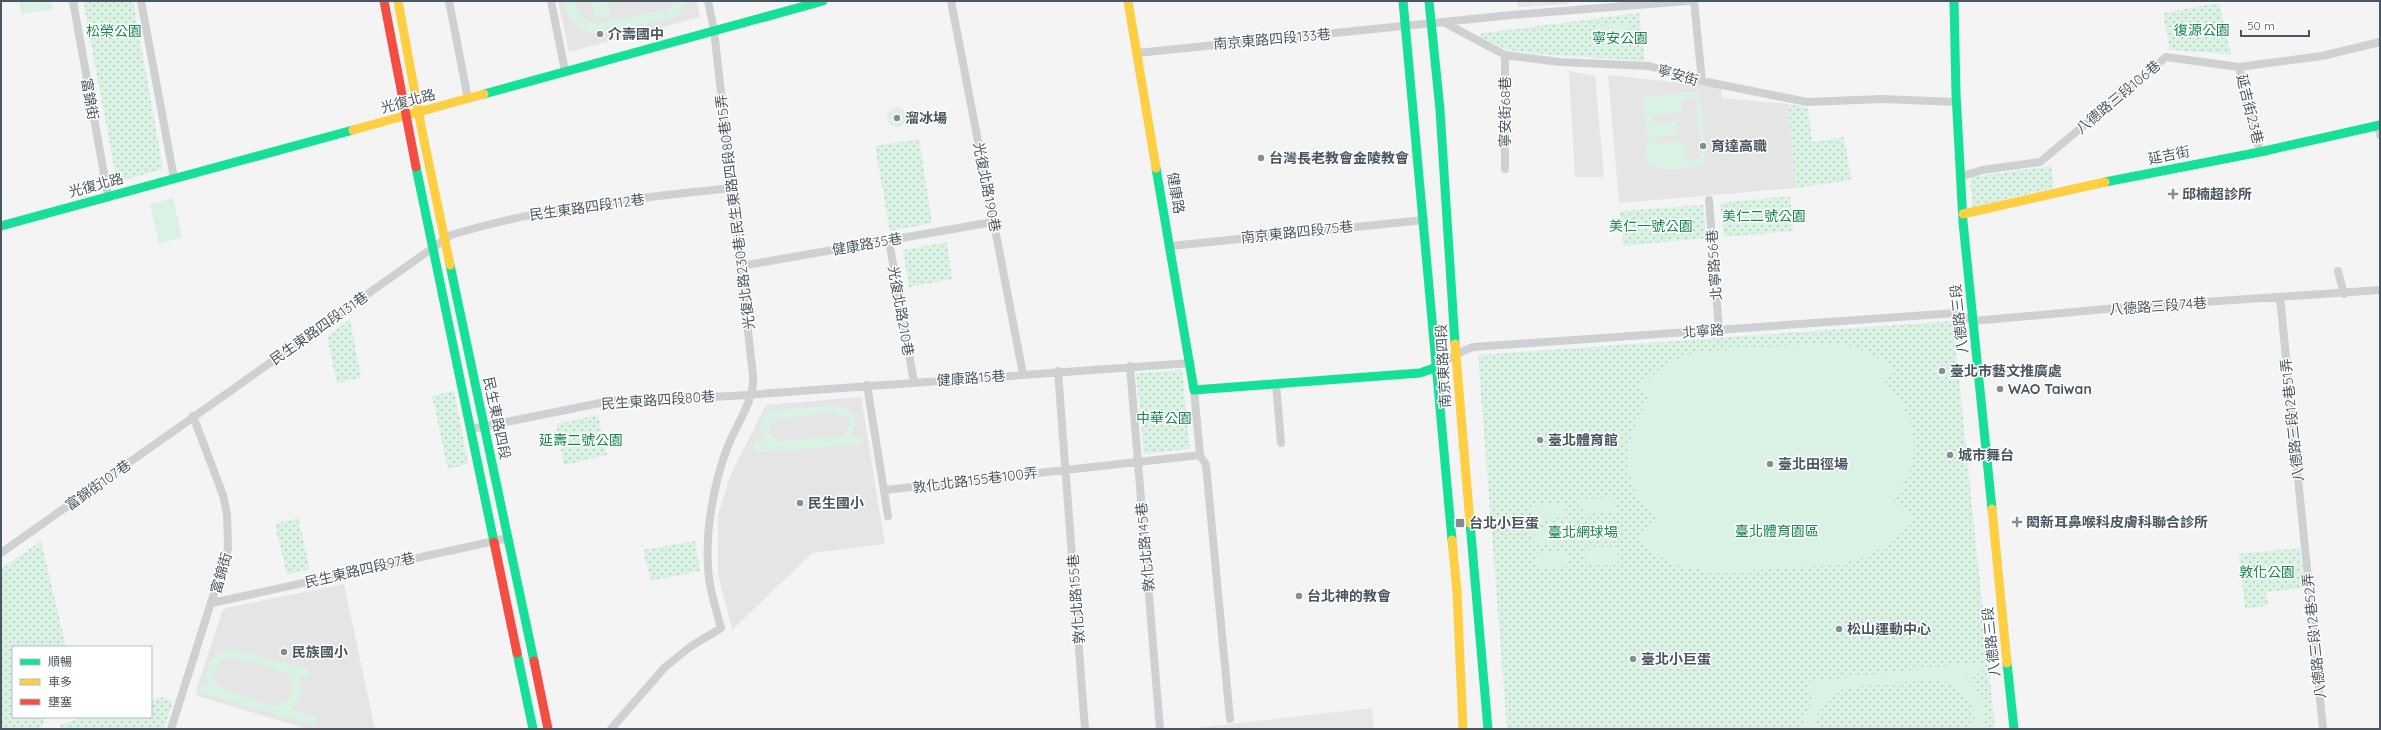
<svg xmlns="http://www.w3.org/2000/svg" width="2381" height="730" viewBox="0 0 2381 730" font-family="Quicksand,'Noto Sans TC',sans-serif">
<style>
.commercial{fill:#e8e7e3}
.education{fill:#e6e5e6}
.green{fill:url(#green-dots)}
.pitch{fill:#d9f2e3;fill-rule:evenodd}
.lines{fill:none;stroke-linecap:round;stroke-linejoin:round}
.street{stroke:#ced0d2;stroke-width:8}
.fast{stroke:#16e098;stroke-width:9}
.slow{stroke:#ffcf43;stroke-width:9}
.jam{stroke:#f24e42;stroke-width:9}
.poi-dot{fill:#868d94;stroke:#fff;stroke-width:1.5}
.labels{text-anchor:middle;stroke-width:3;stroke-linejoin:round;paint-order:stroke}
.park-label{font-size:14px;fill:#17864f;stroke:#fff}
.poi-label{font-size:14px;font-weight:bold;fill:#4a5661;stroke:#fff;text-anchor:start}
.street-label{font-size:14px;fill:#4a5661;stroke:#fff}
</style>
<defs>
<pattern id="green-dots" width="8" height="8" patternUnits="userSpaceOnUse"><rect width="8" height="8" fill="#d9f2e3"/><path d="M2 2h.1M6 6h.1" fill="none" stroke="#b2c7bb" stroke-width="1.8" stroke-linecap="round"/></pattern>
</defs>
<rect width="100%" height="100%" fill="#f4f4f4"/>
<path class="commercial" d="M 1372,708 L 1374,729 L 1195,728 Z"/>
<path class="education" d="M 558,1 L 697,1 L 700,17 L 569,52 Z
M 1517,1 L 1569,1 L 1569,4 L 1518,7 Z
M 1569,71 L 1595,76 L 1604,177 L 1575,177 Z
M 1608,75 L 1721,87 L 1722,98 L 1788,104 L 1796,188 L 1619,203 Z
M 861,397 L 885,544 L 812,553 L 732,630 L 718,575 L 718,515 L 731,474 L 766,405 Z
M 344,584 L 375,729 L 307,729 L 198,696 L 196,691 L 222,612 L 226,608 Z"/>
<path class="green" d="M 83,1 L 133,1 L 163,169 L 117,182 Z
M 2219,3 L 2231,54 L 2170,50 L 2163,13 Z
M 1639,13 L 1645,61 L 1528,53 L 1508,50 L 1480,37 L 1482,33 Z
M 1788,104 L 1808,108 L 1812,142 L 1844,137 L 1851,180 L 1796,188 Z
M 919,139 L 932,223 L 890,231 L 875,146 Z
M 2051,166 L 2054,188 L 1973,207 L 1970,182 L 1972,177 Z
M 1790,196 L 1793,231 L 1724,237 L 1720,203 Z
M 1703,205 L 1707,238 L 1623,246 L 1620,211 Z
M 947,242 L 952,279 L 909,287 L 903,250 Z
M 350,319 L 361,378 L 337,383 L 327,337 Z
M 1953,321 L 1995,729 L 1507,729 L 1478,355 Z
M 1182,370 L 1190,449 L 1144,454 L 1136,373 Z
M 454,391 L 468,464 L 448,469 L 432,396 Z
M 598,415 L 607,455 L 564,465 L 556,424 Z
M 298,518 L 310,569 L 287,575 L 275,524 Z
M 41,541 L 66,647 L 13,647 L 13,717 L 46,717 L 40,729 L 2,729 L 1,569 Z
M 695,541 L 700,571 L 651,581 L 643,550 Z
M 2300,548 L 2304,588 L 2266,592 L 2268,605 L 2245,609 L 2239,554 Z
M 164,697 L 173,702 L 164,729 L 59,729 L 61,725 L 82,717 L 151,717 L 151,700 Z"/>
<path class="pitch" d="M 19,1 L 51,1 L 53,9 L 21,14 Z
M 564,1 L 573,1 L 583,19 L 594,24 L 666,10 L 677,1 L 688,1 L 681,11 L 671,19 L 594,34 L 581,29 L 572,21 L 565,10 Z
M 591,1 L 608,1 L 611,16 L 595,19 Z
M 1629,23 L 1631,45 L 1599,48 L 1597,26 Z
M 1692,92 L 1698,95 L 1701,104 L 1705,157 L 1703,163 C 1694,169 1672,170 1661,169 C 1656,168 1653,164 1647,165 L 1645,145 L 1649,144 L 1642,97 ZM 1693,98 L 1696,101 L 1701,156 L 1697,159 L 1686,160 L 1683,141 L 1655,144 L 1655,137 L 1678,135 L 1676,121 L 1653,123 L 1653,116 L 1683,112 L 1682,99 Z
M887 117a10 10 0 1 1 20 0a10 10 0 1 1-20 0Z
M 173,198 L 182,237 L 159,244 L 150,204 Z
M 1832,343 C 1857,346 1877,353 1894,371 L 1885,381 C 1920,421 1925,458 1893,501 L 1912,518 L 1900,534 L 1882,547 L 1866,556 L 1843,564 L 1715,573 L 1673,564 L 1652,551 L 1639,538 L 1656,519 C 1618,481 1621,441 1649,399 L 1639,388 C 1660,366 1675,357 1705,351 Z
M 840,406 C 858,410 858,424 850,437 L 861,437 L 862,445 L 755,452 L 753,442 L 766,441 C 757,431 759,416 773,411 C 786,407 825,407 840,406 ZM 835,413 L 847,418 L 851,424 L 843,435 L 837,437 L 778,441 L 770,433 L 771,424 L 777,419 Z
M 1614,497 L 1615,511 L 1583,515 L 1581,500 Z
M 1563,503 L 1565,517 L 1532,520 L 1531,506 Z
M 1616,522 L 1617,537 L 1584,540 L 1583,525 Z
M 1566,526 L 1567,541 L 1534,544 L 1533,529 Z
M 1617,547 L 1619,562 L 1586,565 L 1585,550 Z
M 1567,551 L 1569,566 L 1536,569 L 1535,554 Z
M 230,649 L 308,669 L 310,678 L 299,675 C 305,688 300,701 290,709 L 316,717 L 314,725 L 198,692 L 200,685 L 208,687 C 202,669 211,652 230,649 ZM 234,657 L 286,673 C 297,683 294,702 277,705 C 269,706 259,701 251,699 C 232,693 198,686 222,660 Z
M 1981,662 L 1982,673 L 1964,676 C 1980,688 1989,709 1984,729 L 1972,729 C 1982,703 1958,682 1935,680 C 1914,682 1851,684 1836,692 C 1823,700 1815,715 1816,729 L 1803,729 L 1805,714 L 1817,694 L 1809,695 L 1808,682 Z"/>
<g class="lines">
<path class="street" d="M 73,1 L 108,196
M 141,1 L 174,178
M 449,1 L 468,99
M 551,1 L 565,71
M 951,1 L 1023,374
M 1694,1 L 1702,81
M 1445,23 L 1505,55 L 1560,62 L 1649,66 L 1702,81 L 1807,102 L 1882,99 L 1956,102
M 1137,53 L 1512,15 L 1688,1
M 2239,67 L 2260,152
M 2378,125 L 2380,135
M 1505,169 L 1505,55
M 1960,177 L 1982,170 L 2040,162 L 2166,57 L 2239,67 L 2322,56 L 2380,42
M 1709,200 L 1719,330
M 889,241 L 914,382
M 1171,246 L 1424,220
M 741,266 L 993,222
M 2338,271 L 2344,294
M 2280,297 L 2323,729
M 1130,366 L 1160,729
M 1437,367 L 1456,354 L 1473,347 L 1956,313 L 1973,321 L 2117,308 L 2380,290
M 1058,371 L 1085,729
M 1276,384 L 1281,443
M 867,385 L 888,516
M 1194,390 L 1200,455 L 1206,465 L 1230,719
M 471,429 L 610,401 L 732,396 L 1191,363
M 885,490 L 1200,455
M 1,553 L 451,235 C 542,207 638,198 733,188
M 212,603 L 508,538
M 171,729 L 228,549 L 227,514 L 223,495 L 193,416
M 611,729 L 665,667 L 690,647 L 721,628 C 717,612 711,595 709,578 C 704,537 713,484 728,446 C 737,423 755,400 753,375 L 714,30 L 708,1"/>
<path class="fast" d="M 1403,1 L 1452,540
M 1429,1 L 1440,110 L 1455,344
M 1954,1 L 1956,94 L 1963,222 L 1992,509
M 484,94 L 823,1
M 416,167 L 494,542
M 1156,168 L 1194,390 L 1420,373 L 1437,367
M 2105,182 L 2260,152 L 2380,125
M 1,226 L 353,130
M 450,265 L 534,661
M 1470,523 L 1488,729
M 517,653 L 533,729
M 2007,663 L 2014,729"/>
<path class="slow" d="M 398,1 L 421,126 L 450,265
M 1128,1 L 1156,168
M 353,130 L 484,94
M 1963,214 L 2105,182
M 1455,344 L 1470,523
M 1992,509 L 2007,663
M 1452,540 L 1457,592 L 1463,729"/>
<path class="jam" d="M 384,1 L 416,167
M 494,542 L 517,653
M 534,661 L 548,729"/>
</g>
<g class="poi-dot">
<circle cx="600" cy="34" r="4"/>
<circle cx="897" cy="118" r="4"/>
<circle cx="1703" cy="146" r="4"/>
<circle cx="1261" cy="158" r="4"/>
<path d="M2171 188h4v4h4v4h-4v4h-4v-4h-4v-4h4z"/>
<circle cx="1942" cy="371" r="4"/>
<circle cx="2000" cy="389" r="4"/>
<circle cx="1540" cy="440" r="4"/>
<circle cx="1950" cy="455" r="4"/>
<circle cx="1770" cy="464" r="4"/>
<circle cx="800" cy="503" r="4"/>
<path d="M2015 516h4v4h4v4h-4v4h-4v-4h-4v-4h4z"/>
<rect x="1455" y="518" width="10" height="10" rx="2"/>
<circle cx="1299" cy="596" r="4"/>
<circle cx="1839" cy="629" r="4"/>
<circle cx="284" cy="652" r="4"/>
<circle cx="1633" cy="659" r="4"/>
</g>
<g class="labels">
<g class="park-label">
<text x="2202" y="35">復源公園</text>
<text x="114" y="36">松榮公園</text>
<text x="1620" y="43">寧安公園</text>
<text x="1764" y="221">美仁二號公園</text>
<text x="1651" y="231">美仁一號公園</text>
<text x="1164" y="423">中華公園</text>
<text x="581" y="445">延壽二號公園</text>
<text x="1777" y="536">臺北體育園區</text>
<text x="1583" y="537">臺北網球場</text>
<text x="2267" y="577">敦化公園</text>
</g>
<g class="poi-label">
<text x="608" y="39">介壽國中</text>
<text x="905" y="123">溜冰場</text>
<text x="1711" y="151">育達高職</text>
<text x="1269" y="163">台灣長老教會金陵教會</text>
<text x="2182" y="199">邱楠超診所</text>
<text x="1950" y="376">臺北市藝文推廣處</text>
<text x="2008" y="394">WAO Taiwan</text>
<text x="1548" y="445">臺北體育館</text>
<text x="1958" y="460">城市舞台</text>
<text x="1778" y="469">臺北田徑場</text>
<text x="808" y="508">民生國小</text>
<text x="2026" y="527">閎新耳鼻喉科皮膚科聯合診所</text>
<text x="1469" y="528">台北小巨蛋</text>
<text x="1307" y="601">台北神的教會</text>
<text x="1847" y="634">松山運動中心</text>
<text x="292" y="657">民族國小</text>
<text x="1641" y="664">臺北小巨蛋</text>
</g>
<g class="street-label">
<text transform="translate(1272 39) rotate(-5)" y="5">南京東路四段133巷</text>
<text transform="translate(1678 75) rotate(16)" y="5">寧安街</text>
<text transform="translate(2118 97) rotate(-40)" y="5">八德路三段106巷</text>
<text transform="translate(90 99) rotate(80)" y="5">富錦街</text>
<text transform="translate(408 101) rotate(-15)" y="5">光復北路</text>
<text transform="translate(2250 109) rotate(76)" y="5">延吉街23巷</text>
<text transform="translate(1505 112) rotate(-90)" y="5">寧安街68巷</text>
<text transform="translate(2169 155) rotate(-11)" y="5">延吉街</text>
<text transform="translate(96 185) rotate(-15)" y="5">光復北路</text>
<text transform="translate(987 187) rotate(79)" y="5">光復北路190巷</text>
<text transform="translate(1176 193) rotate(80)" y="5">健康路</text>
<text transform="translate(587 207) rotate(-8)" y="5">民生東路四段112巷</text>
<text transform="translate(735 212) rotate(-97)" y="5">光復北路230巷;民生東路四段80巷15弄</text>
<text transform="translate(1297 232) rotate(-6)" y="5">南京東路四段75巷</text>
<text transform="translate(867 244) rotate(-10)" y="5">健康路35巷</text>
<text transform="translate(1714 265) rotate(-94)" y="5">北寧路56巷</text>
<text transform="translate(2158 306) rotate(-4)" y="5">八德路三段74巷</text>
<text transform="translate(901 311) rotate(80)" y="5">光復北路210巷</text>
<text transform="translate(1959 319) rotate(-96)" y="5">八德路三段</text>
<text transform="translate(319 328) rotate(-35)" y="5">民生東路四段131巷</text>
<text transform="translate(1703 331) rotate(-4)" y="5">北寧路</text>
<text transform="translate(1443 366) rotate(-93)" y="5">南京東路四段</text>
<text transform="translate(971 378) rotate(-4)" y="5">健康路15巷</text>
<text transform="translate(658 400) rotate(-4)" y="5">民生東路四段80巷</text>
<text transform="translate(497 418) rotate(78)" y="5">民生東路四段</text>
<text transform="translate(2292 420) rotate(-96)" y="5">八德路三段12巷51弄</text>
<text transform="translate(975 480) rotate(-7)" y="5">敦化北路155巷100弄</text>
<text transform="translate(98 485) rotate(-35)" y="5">富錦街107巷</text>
<text transform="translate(1145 547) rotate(-95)" y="5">敦化北路145巷</text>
<text transform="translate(360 570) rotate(-13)" y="5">民生東路四段97巷</text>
<text transform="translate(221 573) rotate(-74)" y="5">富錦街</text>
<text transform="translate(1076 599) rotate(-94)" y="5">敦化北路155巷</text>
<text transform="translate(2314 636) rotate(-96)" y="5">八德路三段12巷52弄</text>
<text transform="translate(1991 642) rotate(-96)" y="5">八德路三段</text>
</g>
</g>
<rect width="2381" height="730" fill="none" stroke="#4a5661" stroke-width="4"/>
<rect x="12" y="646" width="140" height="72" fill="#ffffff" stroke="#b7bbc0"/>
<rect x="20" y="659" width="20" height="6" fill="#16e098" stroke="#b7bbc0"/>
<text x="48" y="666" font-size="12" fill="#4a5661">順暢</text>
<rect x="20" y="679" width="20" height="6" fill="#ffcf43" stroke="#b7bbc0"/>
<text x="48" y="686" font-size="12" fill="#4a5661">車多</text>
<rect x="20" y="699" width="20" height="6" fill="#f24e42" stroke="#b7bbc0"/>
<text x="48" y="706" font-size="12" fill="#4a5661">壅塞</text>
<path d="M2241 30v6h68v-6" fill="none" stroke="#4a5661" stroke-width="2"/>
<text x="2247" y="30" font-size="12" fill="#4a5661" stroke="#ffffff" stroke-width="3" paint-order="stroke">50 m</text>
</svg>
